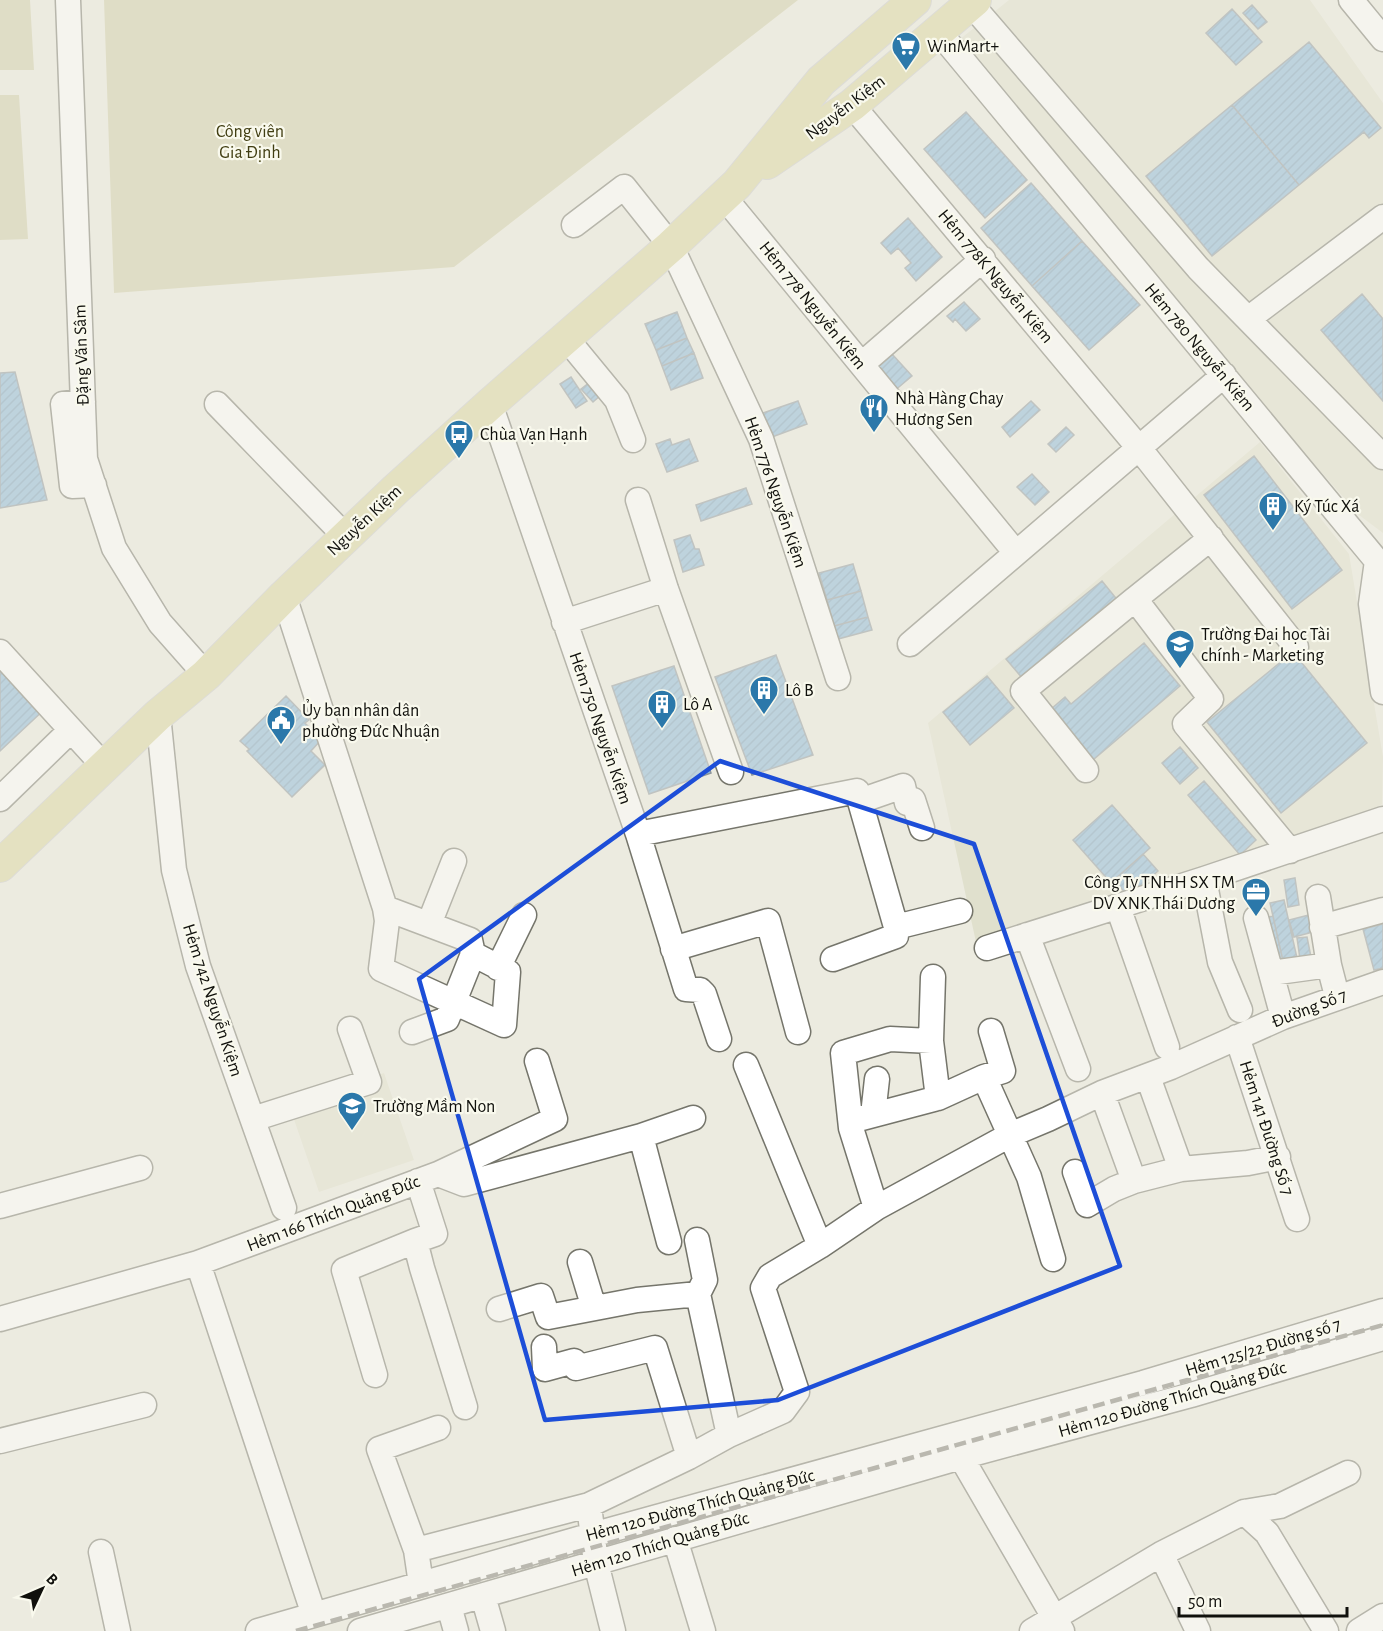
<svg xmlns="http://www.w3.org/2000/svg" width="1383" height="1631" viewBox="0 0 1383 1631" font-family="'Alegreya Sans',sans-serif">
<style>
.built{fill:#e0e0cd}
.green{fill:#cfcda7}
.building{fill:url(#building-hatch);stroke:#8b949b;stroke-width:1.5}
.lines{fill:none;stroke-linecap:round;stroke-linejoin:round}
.minor-casing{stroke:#75756b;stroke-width:27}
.major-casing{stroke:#cacaca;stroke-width:34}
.minor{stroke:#fff;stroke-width:24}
.major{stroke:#d9d59b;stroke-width:32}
.rail{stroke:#7c7b74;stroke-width:4.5;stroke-dasharray:12 6;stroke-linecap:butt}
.marked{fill:none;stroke:#1d4ed8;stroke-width:4.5;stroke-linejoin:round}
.labels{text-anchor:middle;stroke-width:4.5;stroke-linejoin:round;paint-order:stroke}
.poi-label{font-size:18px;fill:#10100c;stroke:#f9f9ed;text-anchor:start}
.street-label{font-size:18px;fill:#10100c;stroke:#f9f9ed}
.park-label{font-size:18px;fill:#413e12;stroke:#f9f9ed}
</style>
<defs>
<pattern id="building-hatch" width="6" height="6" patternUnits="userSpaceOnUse" patternTransform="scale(1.5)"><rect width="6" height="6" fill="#85b5da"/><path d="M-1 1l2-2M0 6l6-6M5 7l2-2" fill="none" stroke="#729bba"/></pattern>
</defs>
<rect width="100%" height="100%" fill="#ecebe0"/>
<path class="built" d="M 1009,0 L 1310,0 L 1383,103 L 1383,533 L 1359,515 L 949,48 Z
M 1260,442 L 1349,554 L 1383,757 L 1382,804 L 1362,818 L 976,942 L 928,723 Z
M 384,1073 L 414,1160 L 319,1192 L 289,1105 Z"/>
<path class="green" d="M 0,0 L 30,0 L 34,70 L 0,70 Z
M 104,0 L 798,0 L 454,267 L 114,293 Z
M 0,95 L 19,95 L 28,239 L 0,240 Z"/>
<path class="building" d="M 1252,5 L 1267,22 L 1258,29 L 1243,13 Z
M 1232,9 L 1262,42 L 1236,65 L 1206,33 Z
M 1309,42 L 1381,128 L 1369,138 L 1364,132 L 1299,185 L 1232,105 Z
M 1232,105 L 1299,185 L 1212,256 L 1146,176 Z
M 966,112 L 1027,180 L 985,218 L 924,149 Z
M 1031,183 L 1082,241 L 1032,286 L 981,228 Z
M 908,218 L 942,257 L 916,281 L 905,268 L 911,263 L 898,248 L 891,254 L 881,243 Z
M 1082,241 L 1140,305 L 1089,350 L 1032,286 Z
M 1362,294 L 1383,319 L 1383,401 L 1321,330 Z
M 964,302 L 980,319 L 966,331 L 955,319 L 953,322 L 947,316 Z
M 677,312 L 687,338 L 656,350 L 645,324 Z
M 687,338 L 694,353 L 662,366 L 656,350 Z
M 694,353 L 703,378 L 671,390 L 662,366 Z
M 892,354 L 912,376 L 893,392 L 874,370 Z
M 15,372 L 47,500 L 0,508 L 0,373 Z
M 571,377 L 587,401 L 576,408 L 560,384 Z
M 590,382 L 601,395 L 593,402 L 581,389 Z
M 798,401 L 807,424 L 772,437 L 763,413 Z
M 1031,401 L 1040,410 L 1010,437 L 1002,427 Z
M 1066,427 L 1074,435 L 1056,452 L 1048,444 Z
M 670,439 L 672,445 L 689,439 L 698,461 L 667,472 L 656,444 Z
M 1254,456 L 1342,570 L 1292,609 L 1204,495 Z
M 1032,474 L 1049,492 L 1035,505 L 1017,487 Z
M 746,488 L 752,504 L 701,521 L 696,505 Z
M 690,535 L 695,549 L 699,549 L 704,565 L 683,572 L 674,540 Z
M 853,564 L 861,591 L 827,600 L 819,573 Z
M 1102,581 L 1119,602 L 1023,679 L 1006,659 Z
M 861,591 L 868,617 L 834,626 L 827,600 Z
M 868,617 L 872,630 L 838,639 L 834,626 Z
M 1144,643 L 1180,686 L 1087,765 L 1044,715 L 1065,697 L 1071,704 Z
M 1293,652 L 1367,743 L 1281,813 L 1207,722 Z
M 776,655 L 813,755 L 752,775 L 715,677 Z
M 0,657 L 47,707 L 0,751 Z
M 674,666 L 711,773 L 649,794 L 612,686 Z
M 987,676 L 1014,708 L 970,745 L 943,712 Z
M 286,696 L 309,720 L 305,723 L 321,740 L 311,751 L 325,765 L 292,797 L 247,751 L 249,749 L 240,741 Z
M 1180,747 L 1198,768 L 1180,784 L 1162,763 Z
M 1204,781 L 1256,840 L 1240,855 L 1188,795 Z
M 1112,805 L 1150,848 L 1111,883 L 1073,840 Z
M 1143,854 L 1158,871 L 1129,897 L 1114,880 Z
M 1295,878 L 1299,905 L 1288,907 L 1284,880 Z
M 1284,900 L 1297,958 L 1283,961 L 1270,903 Z
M 1309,915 L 1313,932 L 1294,937 L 1289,920 Z
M 1273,916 L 1283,961 L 1269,964 L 1259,919 Z
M 1383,924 L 1383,968 L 1374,970 L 1363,929 Z
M 1307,937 L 1311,957 L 1300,959 L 1297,938 Z"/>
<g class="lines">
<g class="minor-casing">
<path id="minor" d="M 68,0 L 85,459 L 114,548 L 160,623 L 206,675
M 1351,0 L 1383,39
M 971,4 L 1198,268 L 1383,457
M 939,32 L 1377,561 L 1371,604 L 1383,692
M 852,105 L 1139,448 L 1296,647
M 724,197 L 1016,553
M 574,225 L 624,187 L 671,246 L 761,439 L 838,678
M 1248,319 L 1383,217
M 566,338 L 617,400 L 633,440
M 862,364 L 983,259
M 83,402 L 63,404 L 72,486 L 94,485
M 217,404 L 346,537
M 490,404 L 638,834 L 686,989 L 700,990 L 704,994 L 719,1039
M 638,500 L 666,589 L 731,772
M 284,596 L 385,908 L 387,921 L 381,969 L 504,1025 L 508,972 L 473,954 L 470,940 L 385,908
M 1135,599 L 1211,538
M 564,622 L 666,589
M 910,644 L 1224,375
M 0,652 L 104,766
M 158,715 L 174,870 L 198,966 L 284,1208
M 1086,770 L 1023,691 L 1135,599 L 1211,699 L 1185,724 L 1290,851
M 0,799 L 71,730
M 860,801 L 903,786 L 907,803 L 913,800 L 922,828
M 638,834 L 857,791 L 896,927 L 960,911
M 1204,879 L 1220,962 L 1240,1010
M 1318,897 L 1329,965 L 1337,996
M 1118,907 L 1167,1047
M 1256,918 L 1283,1017
M 429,924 L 454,861
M 1322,927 L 1383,910
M 1027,935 L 1078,1069
M 987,948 L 1204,879 L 1383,819
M 673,949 L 768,921 L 798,1032
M 833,959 L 896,936 L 896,927
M 498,968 L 524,915
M 1271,973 L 1329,965
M 412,1032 L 447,1019 L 473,954
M 1237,1037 L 1297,1219
M 746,1065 L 820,1246
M 984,1077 L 1003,1071 L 991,1031
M 1102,1093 L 1134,1181 L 1181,1169 L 1148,1077
M 938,1098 L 984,1077 L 1029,1177 L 1053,1259
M 873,1115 L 877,1079
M 253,1119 L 369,1082 L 350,1029
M 851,1121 L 938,1098 L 931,1041
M 641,1136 L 669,1242
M 1181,1169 L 1248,1163 L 1278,1157
M 1075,1172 L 1087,1205 L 1114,1189 L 1134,1181
M 438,1174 L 555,1119 L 537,1061
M 418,1181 L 435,1234 L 415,1241 L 422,1268 L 465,1407
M 0,1206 L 140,1168
M 876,1208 L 851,1128 L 843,1053 L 890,1039 L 931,1041 L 933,977
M 580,1262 L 594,1308
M 198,1263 L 314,1615
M 698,1294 L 729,1435
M 499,1309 L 541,1296 L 548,1317 L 637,1300 L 698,1294 L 705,1280 L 697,1240
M 0,1319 L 198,1263 L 438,1174 L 464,1184 L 641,1136 L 693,1118
M 544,1347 L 545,1369 L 574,1361 L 576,1368 L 655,1348 L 689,1457
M 375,1375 L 344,1270 L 415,1241
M 0,1441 L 144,1405
M 961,1457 L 1062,1631
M 1244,1512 L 1280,1506 L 1348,1473
M 675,1539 L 703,1631
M 416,1550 L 589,1505
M 101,1552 L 118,1631
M 1161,1554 L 1198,1631
M 421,1584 L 416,1550 L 379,1449 L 438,1428
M 483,1596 L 493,1631
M 449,1606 L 456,1631
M 258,1631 L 592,1535 L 1143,1383 L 1383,1311
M 360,1631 L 961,1457 L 1191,1395 L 1383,1338
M 613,1631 L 596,1563 L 589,1505 L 689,1457 L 729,1435 L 783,1411 L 797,1392 L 763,1288 L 770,1276 L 820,1246 L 876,1208 L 1010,1135 L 1048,1119 L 1102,1093 L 1171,1067 L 1283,1017 L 1383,982
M 1032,1631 L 1161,1554 L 1244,1512 L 1267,1533 L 1326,1631
M 1359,1631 L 1383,1616"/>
</g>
<g class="major-casing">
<path id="major" d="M 767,163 L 852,105 L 975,0
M 0,866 L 158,715 L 206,675 L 284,596 L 396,489 L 490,404 L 671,246 L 737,184 L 821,81 L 915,0"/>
</g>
<use href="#minor" class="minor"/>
<use href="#major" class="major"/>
<path class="rail" d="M 296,1631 L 1383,1325"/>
</g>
<path d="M0 0H1383V1631H0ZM 720,761 L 974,844 L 1120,1266 L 778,1400 L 545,1420 L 419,979 Z" fill="#ecebe0" fill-opacity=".55" fill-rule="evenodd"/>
<path class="marked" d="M 720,761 L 974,844 L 1120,1266 L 778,1400 L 545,1420 L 419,979 Z"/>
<defs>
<g id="supermarket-pin" transform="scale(1.5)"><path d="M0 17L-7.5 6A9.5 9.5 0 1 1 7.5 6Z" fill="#2b78aa" stroke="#f9f9ed"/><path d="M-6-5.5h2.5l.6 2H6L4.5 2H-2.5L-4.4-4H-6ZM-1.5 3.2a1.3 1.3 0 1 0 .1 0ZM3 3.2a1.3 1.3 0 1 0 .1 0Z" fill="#fff"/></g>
<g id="restaurant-pin" transform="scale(1.5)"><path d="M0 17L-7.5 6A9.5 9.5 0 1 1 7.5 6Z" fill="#2b78aa" stroke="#f9f9ed"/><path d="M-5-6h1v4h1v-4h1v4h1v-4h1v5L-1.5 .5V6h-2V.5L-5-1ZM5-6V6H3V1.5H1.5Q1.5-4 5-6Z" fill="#fff"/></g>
<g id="bus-pin" transform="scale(1.5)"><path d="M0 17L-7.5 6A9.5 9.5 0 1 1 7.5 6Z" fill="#2b78aa" stroke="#f9f9ed"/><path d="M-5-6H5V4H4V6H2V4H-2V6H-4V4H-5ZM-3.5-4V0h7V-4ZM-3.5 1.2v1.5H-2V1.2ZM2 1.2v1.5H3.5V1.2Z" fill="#fff"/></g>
<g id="building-pin" transform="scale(1.5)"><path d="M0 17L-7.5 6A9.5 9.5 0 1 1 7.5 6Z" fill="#2b78aa" stroke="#f9f9ed"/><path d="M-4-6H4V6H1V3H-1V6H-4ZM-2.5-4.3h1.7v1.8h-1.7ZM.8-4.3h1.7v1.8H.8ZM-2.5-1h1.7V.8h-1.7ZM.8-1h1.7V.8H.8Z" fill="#fff"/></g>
<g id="university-pin" transform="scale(1.5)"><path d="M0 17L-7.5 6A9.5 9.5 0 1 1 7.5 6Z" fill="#2b78aa" stroke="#f9f9ed"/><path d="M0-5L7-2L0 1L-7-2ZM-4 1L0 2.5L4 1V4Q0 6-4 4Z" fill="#fff"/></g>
<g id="civic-pin" transform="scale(1.5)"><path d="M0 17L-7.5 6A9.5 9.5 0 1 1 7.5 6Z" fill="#2b78aa" stroke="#f9f9ed"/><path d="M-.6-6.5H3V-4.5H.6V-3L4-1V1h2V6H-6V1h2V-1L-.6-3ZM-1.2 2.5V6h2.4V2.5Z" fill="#fff"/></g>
<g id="office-pin" transform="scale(1.5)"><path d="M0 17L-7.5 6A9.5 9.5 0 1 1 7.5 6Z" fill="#2b78aa" stroke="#f9f9ed"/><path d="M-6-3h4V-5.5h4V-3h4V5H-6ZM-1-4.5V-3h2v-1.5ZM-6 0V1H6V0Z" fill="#fff"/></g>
<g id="school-pin" transform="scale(1.5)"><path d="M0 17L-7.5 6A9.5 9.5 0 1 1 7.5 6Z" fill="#2b78aa" stroke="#f9f9ed"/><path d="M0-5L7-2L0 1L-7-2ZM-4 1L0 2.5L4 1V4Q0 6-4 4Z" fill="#fff"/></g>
</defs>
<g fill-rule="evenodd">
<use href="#supermarket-pin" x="906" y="46"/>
<use href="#restaurant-pin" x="874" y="408"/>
<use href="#bus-pin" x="459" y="434"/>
<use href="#building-pin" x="1273" y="506"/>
<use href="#university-pin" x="1180" y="644"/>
<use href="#building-pin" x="764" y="690"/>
<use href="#building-pin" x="662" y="704"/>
<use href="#civic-pin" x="281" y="720"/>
<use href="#office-pin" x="1256" y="892"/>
<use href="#school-pin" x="352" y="1106"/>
</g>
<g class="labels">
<g class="poi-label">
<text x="927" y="52">WinMart+</text>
<text x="895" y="404">Nhà Hàng Chay<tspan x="895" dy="21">Hương Sen</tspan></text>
<text x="480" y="440">Chùa Vạn Hạnh</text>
<text x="1294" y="512">Ký Túc Xá</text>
<text x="1201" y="640">Trường Đại học Tài<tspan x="1201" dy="21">chính - Marketing</tspan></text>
<text x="785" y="696">Lô B</text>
<text x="683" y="710">Lô A</text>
<text x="302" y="716">Ủy ban nhân dân<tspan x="302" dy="21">phường Đức Nhuận</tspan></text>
<text x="1235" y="888" text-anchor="end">Công Ty TNHH SX TM<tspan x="1235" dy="21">DV XNK Thái Dương</tspan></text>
<text x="373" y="1112">Trường Mầm Non</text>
</g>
<g class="street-label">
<text transform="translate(845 107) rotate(-37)" y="6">Nguyễn Kiệm</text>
<text transform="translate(996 276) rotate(50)" y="6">Hẻm 778K Nguyễn Kiệm</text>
<text transform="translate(813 305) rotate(51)" y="6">Hẻm 778 Nguyễn Kiệm</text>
<text transform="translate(1200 347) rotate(50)" y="6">Hẻm 780 Nguyễn Kiệm</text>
<text transform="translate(81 355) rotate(-92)" y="6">Đặng Văn Sâm</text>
<text transform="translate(776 492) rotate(71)" y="6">Hẻm 776 Nguyễn Kiệm</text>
<text transform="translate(364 520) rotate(-43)" y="6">Nguyễn Kiệm</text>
<text transform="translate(601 728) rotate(71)" y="6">Hẻm 750 Nguyễn Kiệm</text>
<text transform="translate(213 1000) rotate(72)" y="6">Hẻm 742 Nguyễn Kiệm</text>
<text transform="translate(1309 1008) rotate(-21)" y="6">Đường Số 7</text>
<text transform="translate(1267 1128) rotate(72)" y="6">Hẻm 141 Đường Số 7</text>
<text transform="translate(333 1213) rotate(-21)" y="6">Hẻm 166 Thích Quảng Đức</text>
<text transform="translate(1263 1347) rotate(-17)" y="6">Hẻm 125/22 Đường số 7</text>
<text transform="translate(1172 1399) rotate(-16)" y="6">Hẻm 120 Đường Thích Quảng Đức</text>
<text transform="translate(700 1505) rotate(-15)" y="6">Hẻm 120 Đường Thích Quảng Đức</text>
<text transform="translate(660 1544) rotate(-17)" y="6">Hẻm 120 Thích Quảng Đức</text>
</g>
<g class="park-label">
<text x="250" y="137">Công viên<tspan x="250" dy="21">Gia Định</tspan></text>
</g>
</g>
<g transform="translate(42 1589) rotate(46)" stroke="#f9f9ed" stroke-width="4.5" paint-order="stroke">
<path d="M0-4.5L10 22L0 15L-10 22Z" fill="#10100c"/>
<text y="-9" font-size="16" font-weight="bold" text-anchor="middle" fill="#10100c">B</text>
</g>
<path d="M1179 1607v9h168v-9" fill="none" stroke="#10100c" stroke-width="3"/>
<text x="1188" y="1607" font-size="18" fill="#10100c" stroke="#f9f9ed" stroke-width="4.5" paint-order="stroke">50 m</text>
</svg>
